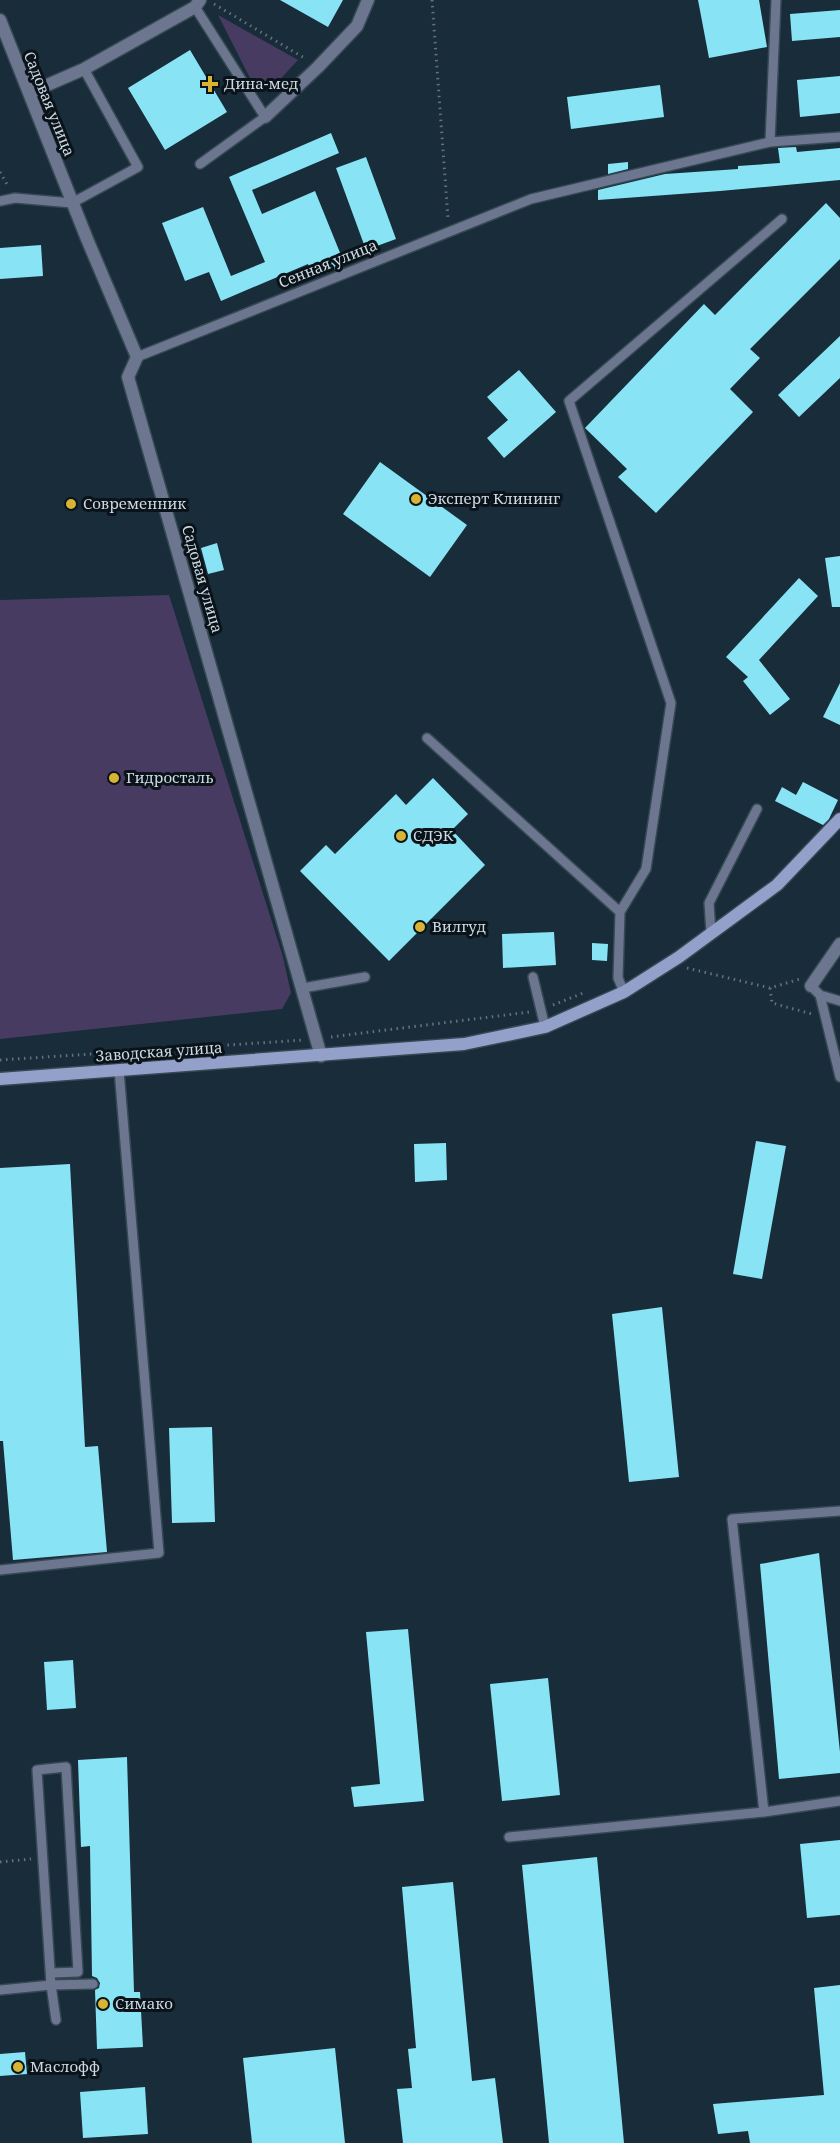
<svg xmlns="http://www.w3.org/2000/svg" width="840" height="2143" viewBox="0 0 840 2143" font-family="'Noto Serif',serif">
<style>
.green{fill:#473b61}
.building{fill:#88e4f5}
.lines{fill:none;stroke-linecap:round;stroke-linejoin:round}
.lane-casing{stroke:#354854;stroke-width:12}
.street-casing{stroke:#354854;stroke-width:15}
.secondary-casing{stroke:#354854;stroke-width:15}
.path{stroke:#62737e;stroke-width:3;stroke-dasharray:1.5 4.5;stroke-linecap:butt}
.lane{stroke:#6d768f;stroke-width:9}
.street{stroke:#6d768f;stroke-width:12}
.secondary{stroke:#93a1ca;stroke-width:12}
.poi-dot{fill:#d7b434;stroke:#0a1319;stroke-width:2}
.labels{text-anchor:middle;stroke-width:6;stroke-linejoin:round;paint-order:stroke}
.poi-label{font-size:15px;fill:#cdd9e2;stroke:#0a1319;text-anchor:start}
.street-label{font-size:15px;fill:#cdd9e2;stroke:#0a1319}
</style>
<rect width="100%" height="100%" fill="#182c39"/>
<path class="green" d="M 218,15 L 298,60 L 273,87 L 264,87 L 252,82 Z
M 169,595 L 283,957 L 291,993 L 282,1009 L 0,1039 L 0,600 Z"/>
<path class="building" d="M 280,0 L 343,0 L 328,27 Z
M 698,0 L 759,0 L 767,47 L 709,58 Z
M 840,10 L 840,37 L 792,41 L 790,14 Z
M 190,50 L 227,112 L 165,150 L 128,88 Z
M 840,76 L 840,113 L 800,117 L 797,80 Z
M 660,85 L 664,117 L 571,129 L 567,97 Z
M 331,133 L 339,153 L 252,190 L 262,214 L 315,191 L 345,265 L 314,278 L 308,264 L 221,301 L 209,272 L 185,281 L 162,223 L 203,207 L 231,276 L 265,262 L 229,177 Z
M 796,147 L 797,152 L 840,148 L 840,180 L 720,191 L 598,200 L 598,190 L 665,174 L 738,169 L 738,166 L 780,163 L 778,148 Z
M 366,157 L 396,239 L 366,250 L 336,168 Z
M 628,162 L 628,169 L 608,174 L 608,164 Z
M 826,203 L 840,218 L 840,259 L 750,349 L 760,358 L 730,389 L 753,412 L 656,513 L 618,477 L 627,469 L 585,428 L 704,304 L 715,315 Z
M 41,245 L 43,276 L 0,279 L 0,248 Z
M 840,336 L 840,378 L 799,417 L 778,395 Z
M 519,370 L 556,412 L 504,458 L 487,438 L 508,420 L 487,397 Z
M 380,462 L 467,525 L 430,577 L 343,514 Z
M 217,543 L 224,570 L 208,574 L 201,548 Z
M 840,556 L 840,607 L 832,607 L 825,558 Z
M 799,578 L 818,596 L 759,660 L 790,699 L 770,715 L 743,681 L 748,677 L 726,657 Z
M 840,683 L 840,725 L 823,717 Z
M 433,778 L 468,814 L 452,830 L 485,865 L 389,961 L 300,871 L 326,845 L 335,854 L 396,794 L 406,805 Z
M 803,782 L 838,800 L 829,819 L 823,825 L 775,801 L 782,787 L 796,795 Z
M 554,932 L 556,965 L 503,968 L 502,934 Z
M 592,943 L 608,944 L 607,961 L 592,960 Z
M 756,1141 L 786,1146 L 762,1279 L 733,1274 Z
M 446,1143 L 447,1180 L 415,1182 L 414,1144 Z
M 70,1164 L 85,1447 L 98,1446 L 107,1552 L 13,1560 L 3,1441 L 0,1441 L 0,1168 Z
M 662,1307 L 679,1477 L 629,1482 L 612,1314 Z
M 212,1427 L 215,1522 L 172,1523 L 169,1428 Z
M 819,1553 L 840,1752 L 840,1773 L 779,1779 L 760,1564 Z
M 408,1629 L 424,1801 L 354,1807 L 351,1787 L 380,1784 L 366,1632 Z
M 73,1660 L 76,1708 L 47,1710 L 44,1662 Z
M 548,1678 L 560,1795 L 502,1801 L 490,1684 Z
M 127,1757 L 134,1992 L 140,1992 L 143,2047 L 97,2049 L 95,1990 L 99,1988 L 100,1983 L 97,1978 L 92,1976 L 90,1846 L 81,1847 L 78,1760 Z
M 840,1840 L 840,1915 L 807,1918 L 800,1844 Z
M 597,1857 L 624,2143 L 549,2143 L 522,1865 Z
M 453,1882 L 472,2081 L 495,2078 L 503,2143 L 403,2143 L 397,2089 L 412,2088 L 408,2049 L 416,2048 L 402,1887 Z
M 840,1985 L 840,2143 L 750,2143 L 748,2131 L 718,2134 L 713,2104 L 824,2095 L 814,1988 Z
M 335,2048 L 345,2143 L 252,2143 L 243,2058 Z
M 25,2052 L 27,2074 L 0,2076 L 0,2054 Z
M 145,2087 L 148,2134 L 83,2138 L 80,2092 Z"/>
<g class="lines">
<g class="lane-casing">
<path id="lane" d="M 195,7 L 265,117 L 200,164
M 770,142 L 776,0
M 0,201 L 15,198 L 72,203 L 138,167 L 84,69
M 137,357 L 531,199 L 770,142 L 840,137
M 427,738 L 620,912
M 711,933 L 709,903 L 757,809
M 533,977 L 545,1027
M 811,986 L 820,995 L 840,1077
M 303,988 L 365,977
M 624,992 L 618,978 L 620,912 L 646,869 L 671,703 L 569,401 L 782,219
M 820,995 L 840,1001
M 0,1570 L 159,1553 L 119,1070
M 764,1812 L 732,1519 L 840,1511
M 509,1837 L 764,1812 L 840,1801
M 0,1990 L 51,1985 L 37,1770 L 66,1767 L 78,1972 L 51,1973
M 56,2020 L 51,1985 L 93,1984"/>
</g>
<g class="street-casing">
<path id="street" d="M 0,20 L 87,239 L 137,357 L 128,377 L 321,1056
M 29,93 L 84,69 L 195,7 L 200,0
M 265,117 L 318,67 L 357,26 L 368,0
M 811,986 L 840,944"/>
</g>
<g class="secondary-casing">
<path id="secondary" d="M 0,1079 L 464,1044 L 545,1027 L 624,992 L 679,957 L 777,885 L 840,819"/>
</g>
<path class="path" d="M 432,0 L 448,218
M 214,4 L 306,59
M 0,172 L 8,186
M 687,968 L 770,988 L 800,979
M 770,988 L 772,1003 L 812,1014
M 553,1005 L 583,993
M 331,1037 L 530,1012
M 0,1060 L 304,1040
M 0,1862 L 31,1859"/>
<use href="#lane" class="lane"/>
<use href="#street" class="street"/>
<use href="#secondary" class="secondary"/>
</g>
<g class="poi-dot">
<path d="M207 75h6v6h6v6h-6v6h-6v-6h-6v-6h6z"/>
<circle cx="416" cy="499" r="6"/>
<circle cx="71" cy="504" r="6"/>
<circle cx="114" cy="778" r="6"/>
<circle cx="401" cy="836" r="6"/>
<circle cx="420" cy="927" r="6"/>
<circle cx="103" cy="2004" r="6"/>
<circle cx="18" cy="2067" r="6"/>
</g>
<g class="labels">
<g class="poi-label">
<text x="224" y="89">Дина-мед</text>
<text x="428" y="504">Эксперт Клининг</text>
<text x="83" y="509">Современник</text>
<text x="126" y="783">Гидросталь</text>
<text x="413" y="841">СДЭК</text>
<text x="432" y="932">Вилгуд</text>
<text x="115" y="2009">Симако</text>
<text x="30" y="2072">Маслофф</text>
</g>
<g class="street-label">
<text transform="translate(49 104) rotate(68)" y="5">Садовая улица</text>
<text transform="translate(328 264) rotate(-22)" y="5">Сенная улица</text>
<text transform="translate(202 579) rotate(74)" y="5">Садовая улица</text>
<text transform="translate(159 1052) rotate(-4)" y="5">Заводская улица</text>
</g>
</g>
</svg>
